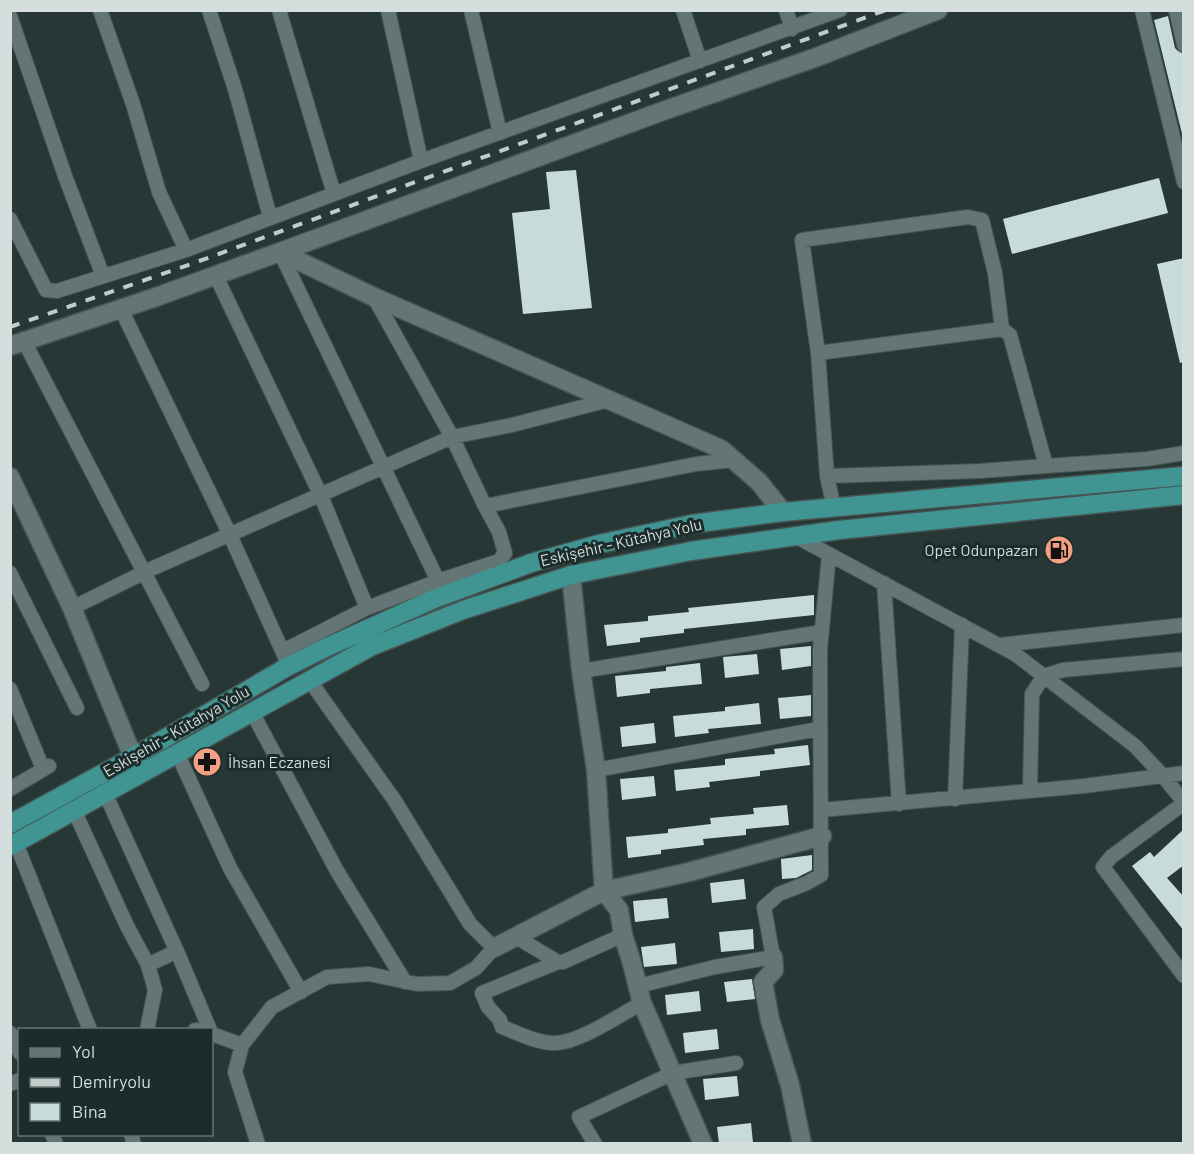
<svg xmlns="http://www.w3.org/2000/svg" width="1194" height="1154" viewBox="0 0 1194 1154" font-family="Barlow,sans-serif">
<style>
.building{fill:#c7dbda}
.lines{fill:none;stroke-linecap:round;stroke-linejoin:round}
.minor-casing{stroke:#455453;stroke-width:16}
.tertiary-casing{stroke:#455453;stroke-width:21}
.trunk-casing{stroke:#455453;stroke-width:21}
.minor{stroke:#637675;stroke-width:14}
.tertiary{stroke:#637675;stroke-width:18}
.trunk{stroke:#409592;stroke-width:18}
.rail{stroke:#c1cccb;stroke-width:4;stroke-dasharray:10 10;stroke-linecap:butt}
.labels{text-anchor:middle;stroke-width:6;stroke-linejoin:round;paint-order:stroke}
.street-label{font-size:16px;fill:#d4dedd;stroke:#1c2c2b}
.poi-label{font-size:16px;fill:#d4dedd;stroke:#1c2c2b;text-anchor:end}
</style>
<rect width="100%" height="100%" fill="#263735"/>
<path class="building" d="M 1168,16 L 1175,48 L 1178,51 L 1184,54 L 1184,142 L 1154,20 Z
M 576,170 L 592,308 L 523,314 L 512,213 L 550,209 L 546,172 Z
M 1159,178 L 1168,213 L 1012,254 L 1003,219 Z
M 1184,258 L 1184,362 L 1180,363 L 1157,264 Z
M 814,595 L 814,615 L 684,629 L 684,633 L 640,638 L 640,642 L 607,646 L 604,625 L 648,621 L 648,616 L 689,612 L 688,608 Z
M 811,646 L 811,666 L 782,670 L 780,649 Z
M 757,654 L 759,674 L 725,678 L 723,657 Z
M 700,663 L 702,684 L 650,689 L 650,693 L 617,697 L 615,676 L 666,671 L 666,667 Z
M 811,695 L 811,716 L 780,719 L 778,698 Z
M 759,703 L 761,724 L 708,729 L 709,733 L 675,737 L 673,716 L 725,711 L 725,707 Z
M 654,723 L 656,743 L 622,747 L 620,727 Z
M 808,745 L 810,765 L 760,771 L 760,776 L 709,782 L 710,787 L 676,791 L 674,770 L 725,765 L 725,759 L 775,754 L 774,749 Z
M 654,776 L 656,796 L 622,800 L 620,779 Z
M 787,805 L 789,825 L 746,829 L 746,835 L 703,839 L 704,845 L 661,850 L 661,854 L 628,858 L 626,837 L 668,833 L 668,829 L 711,824 L 710,818 L 754,814 L 753,808 Z
M 1184,829 L 1184,865 L 1167,878 L 1184,897 L 1184,931 L 1132,866 L 1150,852 L 1154,857 Z
M 812,855 L 812,870 L 796,878 L 782,879 L 781,859 Z
M 744,879 L 746,899 L 712,903 L 710,883 Z
M 667,898 L 669,918 L 635,922 L 633,901 Z
M 753,929 L 754,949 L 721,952 L 719,932 Z
M 675,943 L 677,964 L 644,967 L 641,947 Z
M 752,979 L 755,999 L 727,1002 L 724,982 Z
M 699,991 L 701,1011 L 667,1015 L 665,995 Z
M 717,1029 L 719,1049 L 685,1053 L 683,1033 Z
M 737,1076 L 739,1096 L 705,1100 L 703,1079 Z
M 751,1123 L 753,1143 L 719,1143 L 717,1127 Z"/>
<g class="lines">
<g class="minor-casing">
<path id="minor" d="M 100,10 L 133,104 L 159,192 L 186,250
M 209,10 L 235,89 L 270,217
M 279,10 L 334,194
M 388,10 L 421,161
M 471,10 L 500,133
M 683,10 L 700,61
M 786,10 L 792,29
M 1142,10 L 1184,182
M 1176,10 L 1184,45
M 10,16 L 65,176 L 103,276
M 10,219 L 46,290 L 57,291 L 186,250 L 421,161 L 840,10
M 280,252 L 438,581
M 215,274 L 321,496 L 367,608
M 374,297 L 452,437 L 485,506 L 696,464 L 734,460
M 121,309 L 230,535 L 285,657
M 24,341 L 202,684
M 818,353 L 1002,329 L 1010,335 L 1046,466 L 1147,459 L 1184,453
M 827,476 L 980,471 L 1046,466
M 834,508 L 827,476 L 818,353 L 802,240 L 968,217 L 982,220 L 995,273 L 1002,329
M 795,536 L 1015,654 L 1135,746 L 1163,776 L 1184,802
M 10,573 L 77,708
M 884,583 L 899,804
M 72,608 L 151,569 L 452,437 L 512,425 L 609,400
M 999,645 L 1184,625
M 286,661 L 285,657 L 287,649 L 367,608 L 438,581 L 499,561 L 505,553 L 499,532 L 485,506
M 581,671 L 822,632
M 10,689 L 43,769
M 252,712 L 337,871 L 405,982
M 178,755 L 230,868 L 301,992
M 596,770 L 819,729
M 10,789 L 49,766
M 1030,791 L 1032,694 L 1044,676 L 1063,670 L 1184,659
M 105,793 L 179,956 L 210,1030
M 955,799 L 962,625
M 1184,803 L 1111,857 L 1103,867 L 1184,976
M 74,810 L 127,926 L 148,965 L 177,951
M 821,810 L 1084,786 L 1184,773
M 16,843 L 90,1030
M 516,937 L 558,962 L 563,962 L 623,935
M 558,962 L 482,993 L 488,1007 L 500,1020 L 502,1027 C 518,1033 539,1044 556,1043 C 580,1042 620,1015 642,1003
M 638,986 L 715,967 L 773,957 L 764,907 L 779,894 L 807,883 L 821,875 L 820,650 L 829,554
M 147,1030 L 155,990 L 148,965
M 195,1030 L 197,1030
M 10,1033 L 20,1053
M 212,1034 L 242,1045
M 10,1084 L 20,1080
M 52,1134 L 56,1144
M 131,1134 L 134,1144
M 258,1144 L 235,1072 L 242,1045 L 272,1007 L 327,977 L 369,974 L 417,984 L 450,983 L 476,968 L 494,948 L 470,924 L 395,801 L 310,681
M 595,1144 L 579,1117 L 673,1073 L 736,1063"/>
</g>
<g class="tertiary-casing">
<path id="tertiary" d="M 10,346 L 156,297 L 280,252
M 10,477 L 72,608 L 133,757 L 145,771
M 783,512 L 759,482 L 721,449 L 374,297 L 280,252 L 663,111 L 817,57 L 938,10
M 571,575 L 581,671 L 596,770 L 604,891 L 619,910 L 623,935 L 631,960 L 642,1003 L 703,1144
M 494,948 L 604,891 L 689,872 L 822,836
M 773,957 L 774,970 L 763,982 L 770,1020 L 790,1085 L 802,1144"/>
</g>
<g class="trunk-casing">
<path id="trunk" d="M 10,824 L 133,757 L 287,667 L 325,648 L 434,599 L 531,563 L 599,544 L 692,524 L 783,512 L 1184,476
M 10,846 L 370,647 L 463,610 L 571,575 L 691,551 L 839,530 L 1184,495"/>
</g>
<use href="#minor" class="minor"/>
<use href="#tertiary" class="tertiary"/>
<use href="#trunk" class="trunk"/>
<path class="rail" d="M 10,327 L 194,263 L 886,10"/>
</g>
<defs>
<g id="fuel-disc" transform="scale(1.5)"><circle r="9.5" fill="#f2a081" stroke="#1c2c2b"/><path d="M-5.5-6h7V0h2V4h1.3V-2.5L3-4.5l.8-.8L6-3V5H2.5V1h-1V6h-7ZM-4.2-4.7v3.2H.2V-4.7Z" fill="#111"/></g>
<g id="pharmacy-disc" transform="scale(1.5)"><circle r="9.5" fill="#f2a081" stroke="#1c2c2b"/><path d="M-2-6h4v4h4v4h-4v4h-4v-4h-4v-4h4Z" fill="#111"/></g>
</defs>
<g fill-rule="evenodd">
<use href="#fuel-disc" x="1059" y="550"/>
<use href="#pharmacy-disc" x="207" y="762"/>
</g>
<g class="labels">
<g class="street-label">
<text transform="translate(621 542) rotate(-13)" y="6">Eskişehir - Kütahya Yolu</text>
<text transform="translate(176 731) rotate(-30)" y="6">Eskişehir - Kütahya Yolu</text>
</g>
<g class="poi-label">
<text x="1038" y="556">Opet Odunpazarı</text>
<text x="228" y="768" text-anchor="start">İhsan Eczanesi</text>
</g>
</g>
<rect width="1194" height="1154" fill="none" stroke="#d4dedd" stroke-width="24"/>
<rect x="18" y="1028" width="195" height="108" fill="#1c2c2b" stroke="#667372" stroke-width="1.5"/>
<rect x="30" y="1048" width="30" height="9" fill="#637675" stroke="#667372" stroke-width="1.5"/>
<text x="72" y="1058" font-size="18" fill="#d4dedd">Yol</text>
<rect x="30" y="1078" width="30" height="9" fill="#c1cccb" stroke="#667372" stroke-width="1.5"/>
<text x="72" y="1088" font-size="18" fill="#d4dedd">Demiryolu</text>
<rect x="30" y="1103" width="30" height="18" fill="#c7dbda" stroke="#667372" stroke-width="1.5"/>
<text x="72" y="1118" font-size="18" fill="#d4dedd">Bina</text>
</svg>
